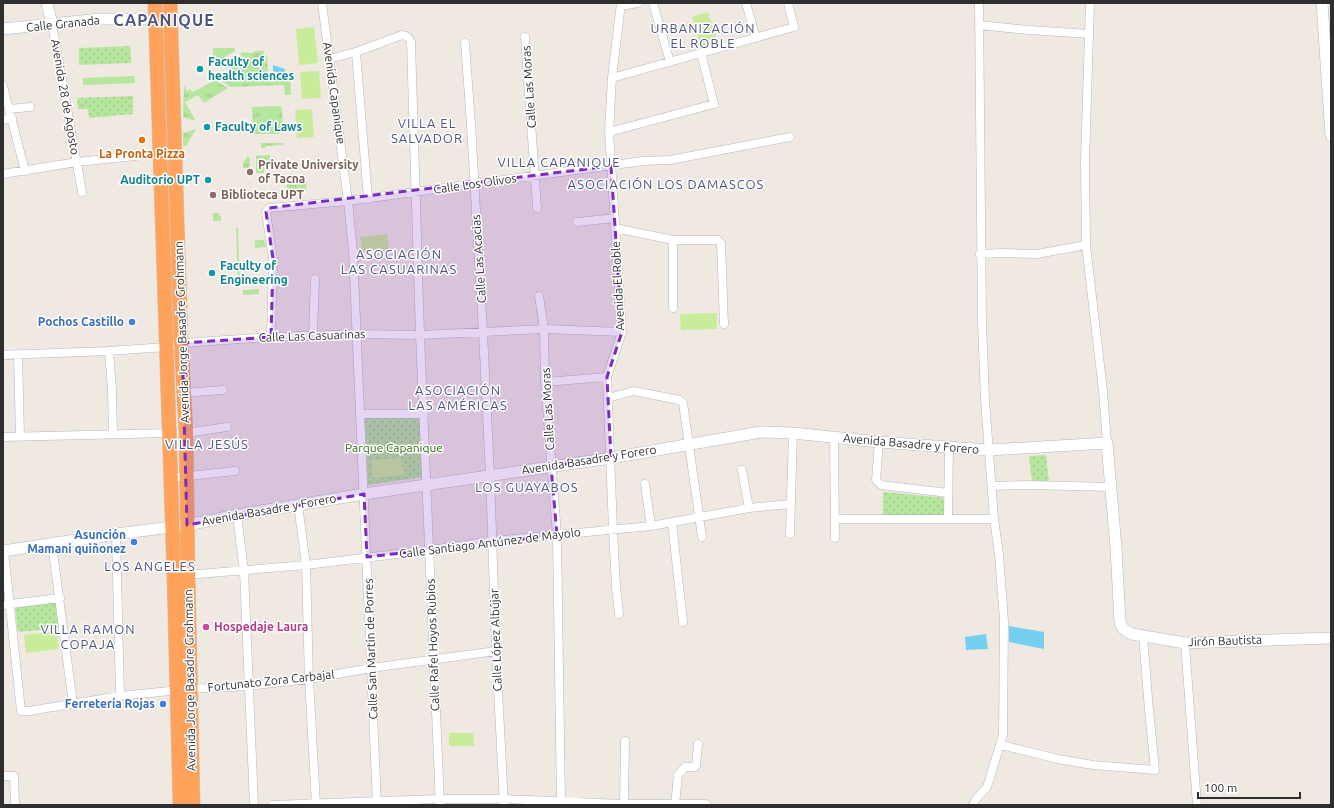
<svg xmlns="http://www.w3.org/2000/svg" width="1334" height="808" viewBox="0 0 1334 808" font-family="Ubuntu,sans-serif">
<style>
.grass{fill:url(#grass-tufts)}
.park{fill:url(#park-dots)}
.pitch{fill:#c9ec9a}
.water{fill:#75cff0}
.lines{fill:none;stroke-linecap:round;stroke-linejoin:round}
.street-casing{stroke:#b4b7c1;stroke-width:9}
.secondary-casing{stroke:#b4b7c1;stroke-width:12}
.highway-casing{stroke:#c9c9c9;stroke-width:15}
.street{stroke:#fff;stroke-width:8}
.secondary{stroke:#fff;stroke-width:11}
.highway{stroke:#ffa35c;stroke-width:14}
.marked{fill:#7b2cbf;fill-opacity:0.2;stroke:#7b2cbf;stroke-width:3;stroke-dasharray:8 5;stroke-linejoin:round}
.culture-dot{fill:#0f9aa8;stroke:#fff;stroke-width:1.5}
.food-dot{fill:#e8710a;stroke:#fff;stroke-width:1.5}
.education-dot{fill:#8d6e63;stroke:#fff;stroke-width:1.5}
.shop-dot{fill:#3f7fe0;stroke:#fff;stroke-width:1.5}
.hotel-dot{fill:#d1479c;stroke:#fff;stroke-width:1.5}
.labels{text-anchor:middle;stroke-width:3;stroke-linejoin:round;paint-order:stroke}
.street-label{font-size:12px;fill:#2e2e2e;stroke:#fff}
.culture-label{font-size:12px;font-weight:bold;fill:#0d838f;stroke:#fff;text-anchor:start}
.food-label{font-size:12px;font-weight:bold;fill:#c56008;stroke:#fff}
.education-label{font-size:12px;font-weight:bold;fill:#785e54;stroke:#fff;text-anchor:start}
.shop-label{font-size:12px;font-weight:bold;fill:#366cbe;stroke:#fff;text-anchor:end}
.park-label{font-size:12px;fill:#2c6e1b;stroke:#fff}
.hotel-label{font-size:12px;font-weight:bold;fill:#b23c85;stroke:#fff;text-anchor:start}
.neighbourhood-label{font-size:13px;letter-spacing:1px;fill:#4d5680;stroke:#fff}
.district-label{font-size:16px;font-weight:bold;letter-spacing:1px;fill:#4d5680;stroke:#fff}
</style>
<defs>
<pattern id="grass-tufts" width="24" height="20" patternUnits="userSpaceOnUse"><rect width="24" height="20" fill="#b6e59e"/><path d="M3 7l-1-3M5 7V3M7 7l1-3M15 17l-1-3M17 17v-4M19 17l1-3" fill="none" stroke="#9dc588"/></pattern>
<pattern id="park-dots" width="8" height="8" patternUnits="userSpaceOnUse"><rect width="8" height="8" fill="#b6e59e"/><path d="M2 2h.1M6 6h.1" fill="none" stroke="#9dc588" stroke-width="1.8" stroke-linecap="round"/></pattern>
</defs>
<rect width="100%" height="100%" fill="#efe9e1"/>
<path class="grass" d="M 213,48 L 235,48 L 235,51 L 213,64 Z
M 256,51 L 264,51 L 263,55 L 267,55 L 268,74 L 277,77 L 290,74 L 291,95 L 285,95 L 284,85 L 230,87 L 218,78 L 230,70 L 227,64 L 240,56 L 241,52 L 252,53 Z
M 134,76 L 135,83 L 83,85 L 83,78 Z
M 215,80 L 228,88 L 204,103 L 198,95 L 185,102 L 196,121 L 183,117 L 184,85 L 187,91 L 190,89 L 193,92 Z
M 279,106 L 282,108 L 283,130 L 279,134 L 253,134 L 252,107 Z
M 196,129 L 186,146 L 183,146 L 183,133 Z
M 261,143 L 283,143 L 283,145 L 266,146 L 265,148 L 261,148 Z
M 270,155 L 270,163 L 264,164 L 264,173 L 256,173 L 256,156 Z
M 248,156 L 250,160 L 250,168 L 243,168 L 243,163 Z
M 287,182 L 307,182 L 305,192 L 286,193 Z
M 213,213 L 219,213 L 219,216 L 221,216 L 221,221 L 213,221 Z
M 236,228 L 238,228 L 240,287 L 238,287 Z
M 255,240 L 264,240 L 266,247 L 255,248 Z
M 259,289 L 259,294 L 243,295 L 243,290 Z"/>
<path class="park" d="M 130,46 L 131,63 L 79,65 L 79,48 Z
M 133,96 L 133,114 L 89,118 L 88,109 L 78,109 L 77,98 Z
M 365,418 L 421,418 L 423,477 L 368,485 Z
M 1046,455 L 1049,482 L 1032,482 L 1029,456 Z
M 883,492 L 947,498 L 946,517 L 883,517 Z
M 56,602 L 60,628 L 18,632 L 15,607 Z"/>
<path class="pitch" d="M 708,12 L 717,41 L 701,46 L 692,17 Z
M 314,27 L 318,63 L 299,65 L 296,29 Z
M 319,71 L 321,98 L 302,99 L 300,72 Z
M 312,109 L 314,137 L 297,138 L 295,110 Z
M 387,234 L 389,249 L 362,252 L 360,237 Z
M 717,313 L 717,329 L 681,330 L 680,314 Z
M 402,458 L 403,475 L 373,478 L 372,460 Z
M 57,631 L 59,649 L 26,653 L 24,635 Z
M 449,733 L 473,733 L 474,746 L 449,746 Z"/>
<path class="water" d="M 273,65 L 285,69 L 286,75 L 273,71 Z
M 1009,626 L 1044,632 L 1044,649 L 1009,642 Z
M 986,634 L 988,649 L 966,650 L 965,637 Z"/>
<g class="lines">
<g class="street-casing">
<path id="street" d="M 322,3 L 348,201 L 353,251 L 377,805
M 653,3 L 670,62
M 746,3 L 756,38
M 1090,3 L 1085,161 L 1086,245 L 1103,391 L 1107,443
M 621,6 L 638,3
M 52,24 L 82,192
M 979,25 L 1029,30 L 1089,34
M 525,37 L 537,208
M 465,43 L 471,124 L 483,332 L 490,475 L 496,651 L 504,805
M 356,52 L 368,199
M 329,59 L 356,52 L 402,35 C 407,36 409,37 411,42 L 420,335 L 440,805
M 612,78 L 794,27 L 788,3
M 3,86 L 25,171
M 9,109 L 30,107
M 3,120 L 12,118
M 609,132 L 714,104 L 701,53
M 3,174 L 77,162 L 154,154 L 164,155
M 577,222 L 615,218
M 615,228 L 673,240 L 718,240 L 721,243 L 724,324
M 980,254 L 1003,253 L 1037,254 L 1086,245
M 539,296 L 544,329 L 545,382 L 557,535 L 561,805
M 673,308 L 673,240
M 313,335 L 315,279
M 271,337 L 273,259 L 266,212 L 269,208 L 348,201 L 643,161 L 670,160 L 790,137
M 109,351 L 112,390 L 113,434
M 18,354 L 20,437
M 3,355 L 109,351 L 166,347 L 182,343 L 271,337 L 357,334 L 420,335 L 544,329 L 622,332
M 545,382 L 607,377
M 184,393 L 223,390
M 608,398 L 634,391 L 679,400 L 683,403 L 702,537
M 361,414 L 424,414
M 186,433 L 227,427
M 3,437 L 169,433
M 834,437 L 835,538
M 879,442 L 876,480 L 881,485 L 948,493
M 742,470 L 749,508
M 171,478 L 235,471
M 645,484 L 651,526
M 992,486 L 1030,485 L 1111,487
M 298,505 L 306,565 L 309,679 L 316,805
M 237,515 L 244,571 L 254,805
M 948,518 L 949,446
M 836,519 L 994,519
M 672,523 L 683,622
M 116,534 L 120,696
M 790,534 L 793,433
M 52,544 L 73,704
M 4,551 L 21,711 L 29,711 L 120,696 L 190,689 L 248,686 L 309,679 L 371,668 L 496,651
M 186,575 L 306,565 L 430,550 L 493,541 L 651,526 L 749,508 L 790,504
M 3,605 L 60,598
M 619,614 L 616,587 L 613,530 L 607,377 L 622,332 L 609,132 L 612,78 L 621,3
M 1185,643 L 1197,805
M 1001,745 L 1058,759 L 1093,765 L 1155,770 L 1149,710 L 1143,636
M 3,776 L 14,776 L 15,805
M 624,804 L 625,741
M 273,805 L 439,799 L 504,799 L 624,804 L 706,804
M 675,805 L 678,775 L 685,767 L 695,767 L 696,766 L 698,744
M 973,805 L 976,799 L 987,787 L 1003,735 L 1004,621 L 999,554 L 994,519 L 985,400 L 982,323 L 979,3"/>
</g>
<g class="secondary-casing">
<path id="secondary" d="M 47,3 L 52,24
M 1322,3 L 1331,136
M 3,29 L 100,19 L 155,19 L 164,20
M 3,551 L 116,534 L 187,525 L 237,515 L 364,494 L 611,458 L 761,432 L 793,433 L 879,442 L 989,450 L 1107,443 L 1116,548 L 1120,622 L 1122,627 L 1126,631 L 1132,634 L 1185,643 L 1331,638"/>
</g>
<g class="highway-casing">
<path id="highway" d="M 155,3 L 174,576 L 180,805
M 170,3 L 181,342 L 186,433 L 188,575 L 193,805"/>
</g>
<use href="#street" class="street"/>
<use href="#secondary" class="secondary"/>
<use href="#highway" class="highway"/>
</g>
<path class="marked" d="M 611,166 L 622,332 L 607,377 L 611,458 L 551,466 L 557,535 L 367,557 L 364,494 L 187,525 L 182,343 L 271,337 L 273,259 L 266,212 L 269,208 Z"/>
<g class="culture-dot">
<circle cx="200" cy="69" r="4"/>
<circle cx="207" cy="127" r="4"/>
<circle cx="208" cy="180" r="4"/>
<circle cx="212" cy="273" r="4"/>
</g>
<circle class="food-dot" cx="142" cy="140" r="4"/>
<g class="education-dot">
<circle cx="250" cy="172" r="4"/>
<circle cx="213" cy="195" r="4"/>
</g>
<g class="shop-dot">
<circle cx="132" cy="322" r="4"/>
<circle cx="134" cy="542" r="4"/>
<circle cx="163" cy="704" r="4"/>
</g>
<circle class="hotel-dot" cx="206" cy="627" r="4"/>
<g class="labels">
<g class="street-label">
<text transform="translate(63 24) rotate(-6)" y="4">Calle Granada</text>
<text transform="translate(529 87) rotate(-94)" y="4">Calle Las Moras</text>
<text transform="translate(334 93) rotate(82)" y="4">Avenida Capanique</text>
<text transform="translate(65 97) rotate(80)" y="4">Avenida 28 de Agosto</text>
<text transform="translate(475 184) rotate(-8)" y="4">Calle Los Olivos</text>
<text transform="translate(479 259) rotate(-94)" y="4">Calle Las Acacias</text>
<text transform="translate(618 286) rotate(-93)" y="4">Avenida El Roble</text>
<text transform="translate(182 332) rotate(-92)" y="4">Avenida Jorge Basadre Grohmann</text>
<text transform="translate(312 336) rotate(-2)" y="4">Calle Las Casuarinas</text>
<text transform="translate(548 409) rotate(-93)" y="4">Calle Las Moras</text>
<text transform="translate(911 444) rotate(5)" y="4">Avenida Basadre y Forero</text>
<text transform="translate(589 460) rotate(-9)" y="4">Avenida Basadre y Forero</text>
<text transform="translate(269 510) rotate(-10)" y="4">Avenida Basadre y Forero</text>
<text transform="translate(490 543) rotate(-7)" y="4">Calle Santiago Antúnez de Mayolo</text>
<text transform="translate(496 640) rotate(-92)" y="4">Calle López Albújar</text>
<text transform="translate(1225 641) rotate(-2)" y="4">Jirón Bautista</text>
<text transform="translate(433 645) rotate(-92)" y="4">Calle Rafel Hoyos Rubios</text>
<text transform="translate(371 649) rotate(-92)" y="4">Calle San Martín de Porres</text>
<text transform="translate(190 680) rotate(-91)" y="4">Avenida Jorge Basadre Grohmann</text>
<text transform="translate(271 681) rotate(-6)" y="4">Fortunato Zora Carbajal</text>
</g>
<g class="culture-label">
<text x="208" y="66">Faculty of<tspan x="208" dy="14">health sciences</tspan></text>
<text x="215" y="131">Faculty of Laws</text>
<text x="200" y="184" text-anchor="end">Auditorio UPT</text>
<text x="220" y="270">Faculty of<tspan x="220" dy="14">Engineering</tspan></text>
</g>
<g class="food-label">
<text x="142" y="158">La Pronta Pizza</text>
</g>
<g class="education-label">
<text x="258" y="169">Private University<tspan x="258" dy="14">of Tacna</tspan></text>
<text x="221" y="199">Biblioteca UPT</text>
</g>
<g class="shop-label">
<text x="124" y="326">Pochos Castillo</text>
<text x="126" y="539">Asunción<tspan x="126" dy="14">Mamani quiñonez</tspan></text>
<text x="155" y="708">Ferretería Rojas</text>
</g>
<g class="park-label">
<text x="394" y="452">Parque Capanique</text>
</g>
<g class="hotel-label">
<text x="214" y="631">Hospedaje Laura</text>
</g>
<g class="neighbourhood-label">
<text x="703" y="33">URBANIZACIÓN<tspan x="703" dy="15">EL ROBLE</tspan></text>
<text x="427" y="128">VILLA EL<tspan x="427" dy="15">SALVADOR</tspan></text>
<text x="559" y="167">VILLA CAPANIQUE</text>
<text x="666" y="189">ASOCIACIÓN LOS DAMASCOS</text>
<text x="399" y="259">ASOCIACIÓN<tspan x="399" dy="15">LAS CASUARINAS</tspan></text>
<text x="458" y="395">ASOCIACIÓN<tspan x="458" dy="15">LAS AMÉRICAS</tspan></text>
<text x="207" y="449">VILLA JESÚS</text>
<text x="527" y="492">LOS GUAYABOS</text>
<text x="150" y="571">LOS ANGELES</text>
<text x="88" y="634">VILLA RAMON<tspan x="88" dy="15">COPAJA</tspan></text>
</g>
<g class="district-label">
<text x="164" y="26">CAPANIQUE</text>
</g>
</g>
<rect width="1334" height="808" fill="none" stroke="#2e2e2e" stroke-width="8"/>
<path d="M1198 792v6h102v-6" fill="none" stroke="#2e2e2e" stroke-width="2"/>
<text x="1204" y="792" font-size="12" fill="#2e2e2e" stroke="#ffffff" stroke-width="3" paint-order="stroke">100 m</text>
</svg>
